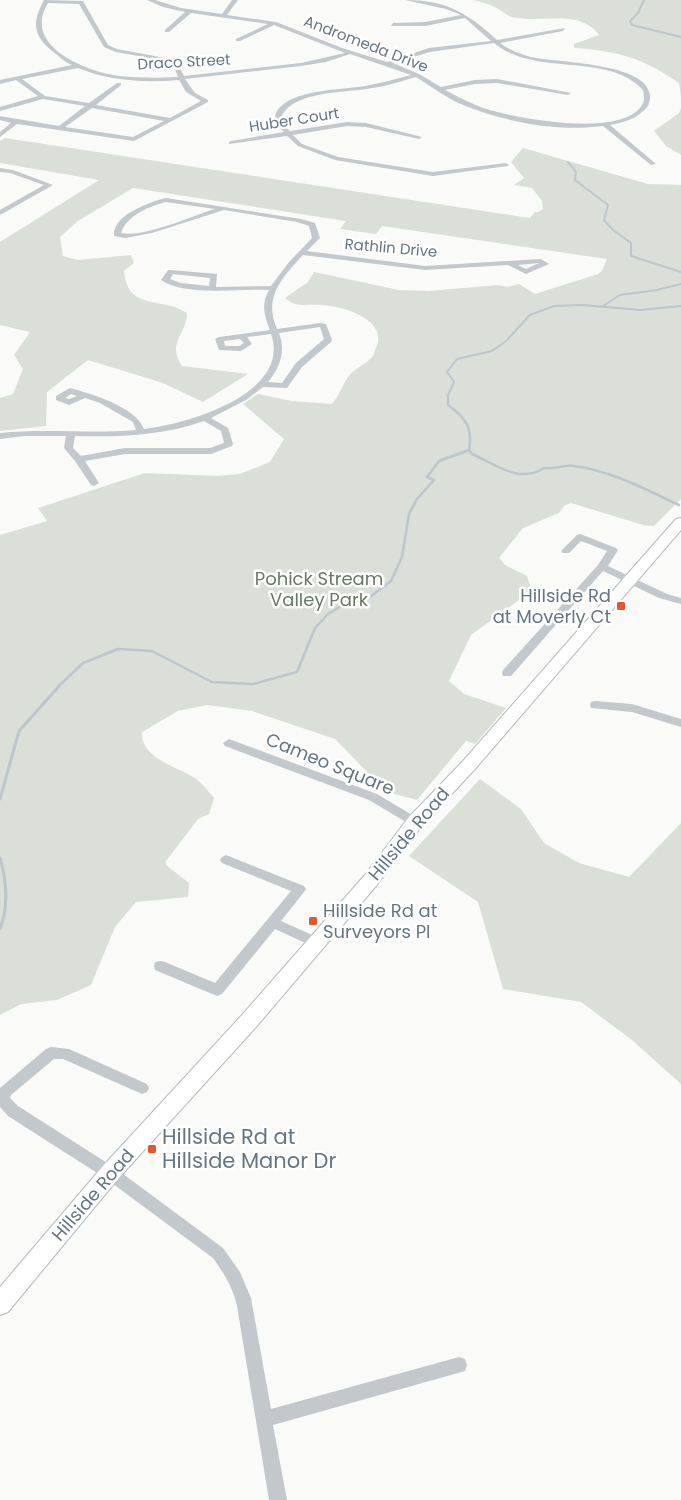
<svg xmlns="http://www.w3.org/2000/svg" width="681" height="1500" viewBox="0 0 681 1500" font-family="Poppins,sans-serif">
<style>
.green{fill:#dadfd7}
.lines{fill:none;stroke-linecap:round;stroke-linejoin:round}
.stream-far2{stroke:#bbc7cb;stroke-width:2}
.stream-far1{stroke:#bbc7cb;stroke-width:2.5}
.stream{stroke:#bbc7cb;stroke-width:3}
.secondary-casing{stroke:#b3babf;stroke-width:2}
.street{fill:#c3c8cc;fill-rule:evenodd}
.secondary{fill:#fff;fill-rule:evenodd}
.poi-dot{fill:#e4572e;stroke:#fff;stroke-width:2}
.labels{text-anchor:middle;stroke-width:5;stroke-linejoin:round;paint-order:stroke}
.far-street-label{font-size:15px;fill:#657683;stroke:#fff}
.park-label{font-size:18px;fill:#687a64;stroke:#fff}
.poi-label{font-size:18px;fill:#657683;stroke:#fff;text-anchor:end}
.street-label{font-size:18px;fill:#657683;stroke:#fff}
.near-poi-label{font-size:21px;fill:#657683;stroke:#fff;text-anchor:start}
</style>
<rect width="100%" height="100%" fill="#fafaf8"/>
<path class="green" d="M 473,0 L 681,0 L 681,97 L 679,83 C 643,58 618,51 574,48 L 574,44 L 599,35 C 580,8 540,24 512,17 C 506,15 501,10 495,7 C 489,4 481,2 473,0 Z
M 681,108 L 681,155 L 666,146 L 654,131 L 679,113 Z
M 5,138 L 530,218 L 535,212 L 538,212 L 543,209 L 542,201 L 532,188 L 514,185 L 524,178 L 511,162 L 523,148 L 648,184 L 681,185 L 681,499 L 654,526 L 643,525 L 571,503 L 565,505 L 559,513 L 523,528 L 499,558 L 505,565 L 527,576 L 530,585 L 527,594 L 471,635 L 449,681 L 464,694 L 506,708 L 475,744 L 466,741 L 417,800 L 387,792 L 335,739 L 252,711 L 207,705 L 178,711 L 142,732 C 141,759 176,766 195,778 C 202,783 208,791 214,798 L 209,814 L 198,819 L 166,861 L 166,865 L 189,883 L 188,897 L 136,902 L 115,927 L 91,985 L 57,1000 L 21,1004 L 0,1015 L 0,535 L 47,521 L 38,508 L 145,473 L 218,476 L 240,474 L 270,462 L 284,439 L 243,404 L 258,394 L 292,401 L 332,404 C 339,396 342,386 348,377 C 353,369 365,365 371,358 C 374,356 374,351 376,348 C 389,319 342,306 322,305 C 308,304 295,308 285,298 L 308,282 L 314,272 L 399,290 L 429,291 L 498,285 L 508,287 L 519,284 L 535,294 L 598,274 L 602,271 L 607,259 L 382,226 L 376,234 L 340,229 L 346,221 L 133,188 L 78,221 L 60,237 L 63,256 L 78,260 L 131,255 L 134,263 L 124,271 C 128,312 161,296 187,313 C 187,335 166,342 182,366 L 248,374 L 203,402 L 163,383 L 88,360 L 47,392 L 46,426 L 0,431 L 0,398 L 13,394 L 23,369 L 14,355 L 30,332 L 0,325 L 0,242 L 99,180 L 0,163 L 0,141 Z
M 480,779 L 521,809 L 544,843 L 579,863 L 629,877 L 681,823 L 681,1084 L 632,1040 L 581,1002 L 503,989 L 478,902 L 409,856 Z"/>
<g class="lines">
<path class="stream-far2" d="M 644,0 L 638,13 L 630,21 L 632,25 L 681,37
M 568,162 L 576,172 L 575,180 L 608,205 L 604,220 L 613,230 L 631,243 L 631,256 L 681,272
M 603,306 L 620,295 L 657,290 L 681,284
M 448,402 L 448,395 L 454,382 L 447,372 L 457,359 L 492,351 L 506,341 L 530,315 L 554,306 L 583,305 L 640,310 L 681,306"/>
<path class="stream-far1" d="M 469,450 L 472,454 C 497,465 519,484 544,468 C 555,470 564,464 574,466 C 612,471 645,489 679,505
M 59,686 L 83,663 L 118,649 L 152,651 L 212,682 L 253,684 L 297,672 L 315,628 L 328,614 L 353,599 L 370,597 L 391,581 L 402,557 L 409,514 L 417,499 L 434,480 L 427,477 L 439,461 L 469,450 C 473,428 466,418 448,405 L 448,401"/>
<path class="stream" d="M 0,799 L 19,731 L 60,685
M 0,858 C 7,882 9,905 0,929"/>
<g class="secondary-casing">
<path id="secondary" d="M 681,518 L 681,530 L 475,769 L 421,827 L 376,886 L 256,1027 L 117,1180 L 8,1312 L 0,1315 L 0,1287 L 103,1166 L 242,1015 L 364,876 L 409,817 L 463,761 L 676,519 Z"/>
</g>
<path class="street" d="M 44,0 L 83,1 L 108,45 L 117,49 L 176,60 L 184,76 L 301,63 L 345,53 L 274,25 L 240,41 L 236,41 L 236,39 L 268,24 L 191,13 L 169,32 L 165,32 L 165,30 L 185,12 L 163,7 L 147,0 L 155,0 L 181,8 L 222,14 L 232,0 L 238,0 L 227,15 L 276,22 L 342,48 L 387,62 L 429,48 L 491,41 L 465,18 L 425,26 L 391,26 L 393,23 L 425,22 L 461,15 L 446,9 L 405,0 C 447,0 467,13 497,40 L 565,28 L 563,31 L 500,43 C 509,50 520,54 531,57 C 556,63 648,62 650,96 C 650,103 648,108 642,112 C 634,120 620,123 610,125 L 656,164 L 651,165 L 603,126 C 557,132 505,122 463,105 C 446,98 431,86 416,77 C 399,82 383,87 366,89 C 342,93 286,91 280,122 L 290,131 L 347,122 L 366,123 L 422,137 L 419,139 L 366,127 L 347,126 L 293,135 L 302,144 L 338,157 L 433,172 L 506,163 L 509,165 L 508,166 L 433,176 L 335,160 L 298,146 L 287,136 L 229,144 L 229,142 L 231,141 L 284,132 L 274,122 C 275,118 275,114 277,111 C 291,89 342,90 365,86 C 381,83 396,79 411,75 L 350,54 L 326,62 L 301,66 L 185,79 L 195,93 L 208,100 L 208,102 L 134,141 L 17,124 L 0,137 L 0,132 L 11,123 L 0,120 L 0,116 L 59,126 L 85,106 L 43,99 L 0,111 L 0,107 L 38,96 L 16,80 L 0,84 L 0,80 L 72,65 C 66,63 61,58 56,54 C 33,37 31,24 44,0 ZM 48,3 L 79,4 L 104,47 L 116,52 L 172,62 L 178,77 C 159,78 139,78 120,76 C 87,72 21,46 48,3 ZM 494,43 C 536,78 607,51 643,90 C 644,95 645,101 642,105 C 622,139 514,118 483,108 C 470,103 458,97 445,90 L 475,84 L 497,83 L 568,95 L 571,93 L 497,79 L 475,80 L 441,87 L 419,74 L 393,63 L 430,52 ZM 78,68 C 110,81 145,83 179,80 L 186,92 L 201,101 L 170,118 L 96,105 L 121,85 L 121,83 L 117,83 L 89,103 L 45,96 L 22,79 ZM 92,108 L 164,121 L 133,137 L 65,127 Z
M 0,168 L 13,170 L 53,185 L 0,215 L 0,210 L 44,185 L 10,173 L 0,172 Z
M 166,198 L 301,219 L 315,223 L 320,238 L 307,251 L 425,266 L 541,259 L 549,264 L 526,274 L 508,265 L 425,270 L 303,255 C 282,278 263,297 277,329 L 320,323 L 326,324 L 332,340 L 331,342 L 302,367 L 287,388 L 263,387 L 246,400 L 211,418 L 228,428 L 233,444 L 232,446 L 211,454 L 125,454 L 85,461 L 99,483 L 94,486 L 91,485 L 75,461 L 64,448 L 66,436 L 24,436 L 0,439 L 0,433 C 46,428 89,434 136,430 L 133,422 L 100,403 L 85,398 L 69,405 L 56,400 L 56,396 L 70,388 C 92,394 136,407 144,429 C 186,424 292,394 271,334 L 247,337 L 252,344 L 241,351 L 219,350 L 215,339 L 219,337 L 270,330 C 264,315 261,304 269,290 C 240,288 185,297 161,280 L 168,270 L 171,270 L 217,274 L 216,287 L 271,286 L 289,262 L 312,238 L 309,226 L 297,222 L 224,210 L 152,233 L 125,238 L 114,236 C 112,215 150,202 166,198 ZM 166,202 L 215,209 C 192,216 144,238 121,233 C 127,215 150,206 166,202 ZM 539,263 L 526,269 L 518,265 ZM 173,274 L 210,278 L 209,286 L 181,283 L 170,279 ZM 320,327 L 324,339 L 296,363 L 282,383 L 268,382 C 280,368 286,351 279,333 ZM 240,339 L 244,343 L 239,346 L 225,346 L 224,341 ZM 71,394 L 77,396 L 69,399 L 65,398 ZM 204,421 L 221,431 L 224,443 L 210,448 L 125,448 L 81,456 L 73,448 L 75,436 C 119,437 162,436 204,421 Z
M 580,534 L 616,548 L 618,550 L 608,566 L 667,594 L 681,598 L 681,604 L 659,598 L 603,571 L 511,676 L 503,676 L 502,673 L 503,670 L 598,565 L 607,551 L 581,541 L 569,553 L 563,553 L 561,551 L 577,535 Z
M 595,701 L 632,704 L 681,719 L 681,727 L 632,712 L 591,708 L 590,705 L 591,702 Z
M 229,739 L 377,794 L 419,819 L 421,822 L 419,825 L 411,825 L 369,800 L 225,746 L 223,743 Z
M 226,855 L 304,886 L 306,889 L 304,892 L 281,921 L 321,939 L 322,943 L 321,947 L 316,948 L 275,929 L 222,994 L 217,996 L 155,970 L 154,966 L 155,962 L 160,961 L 165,962 L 215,983 L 291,891 L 222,863 L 220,860 L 222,857 Z
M 51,1047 L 69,1049 L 147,1084 L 149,1088 L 147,1092 L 142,1094 L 63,1059 L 54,1059 L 11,1095 L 10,1098 L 18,1106 L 115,1168 L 223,1248 L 240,1272 L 251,1298 L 271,1409 L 459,1357 L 465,1359 L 467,1365 L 465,1371 L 273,1425 L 287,1500 L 269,1500 L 237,1306 C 233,1288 224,1273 213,1258 L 105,1178 L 8,1116 L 0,1107 L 0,1088 L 46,1049 Z"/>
<use href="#secondary" class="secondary"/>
</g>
<g class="poi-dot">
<rect x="616" y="601" width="10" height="10" rx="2.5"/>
<rect x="308" y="916" width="10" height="10" rx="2.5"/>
<rect x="147" y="1144" width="10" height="10" rx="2.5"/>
</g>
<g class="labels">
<g class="far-street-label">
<text transform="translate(366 44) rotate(21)" y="5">Andromeda Drive</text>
<text transform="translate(184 62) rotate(-3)" y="5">Draco Street</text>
<text transform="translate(294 120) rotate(-9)" y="5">Huber Court</text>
<text transform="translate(391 248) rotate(5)" y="5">Rathlin Drive</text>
</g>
<g class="park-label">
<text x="319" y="585">Pohick Stream<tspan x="319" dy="21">Valley Park</tspan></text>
</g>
<g class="poi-label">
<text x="611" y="602">Hillside Rd<tspan x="611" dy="21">at Moverly Ct</tspan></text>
<text x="323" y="917" text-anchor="start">Hillside Rd at<tspan x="323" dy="21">Surveyors Pl</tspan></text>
</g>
<g class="street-label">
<text transform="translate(330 764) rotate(22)" y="6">Cameo Square</text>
<text transform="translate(409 834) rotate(-50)" y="6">Hillside Road</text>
<text transform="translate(93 1195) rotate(-49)" y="6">Hillside Road</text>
</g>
<g class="near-poi-label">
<text x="162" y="1144">Hillside Rd at<tspan x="162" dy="24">Hillside Manor Dr</tspan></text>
</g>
</g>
</svg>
